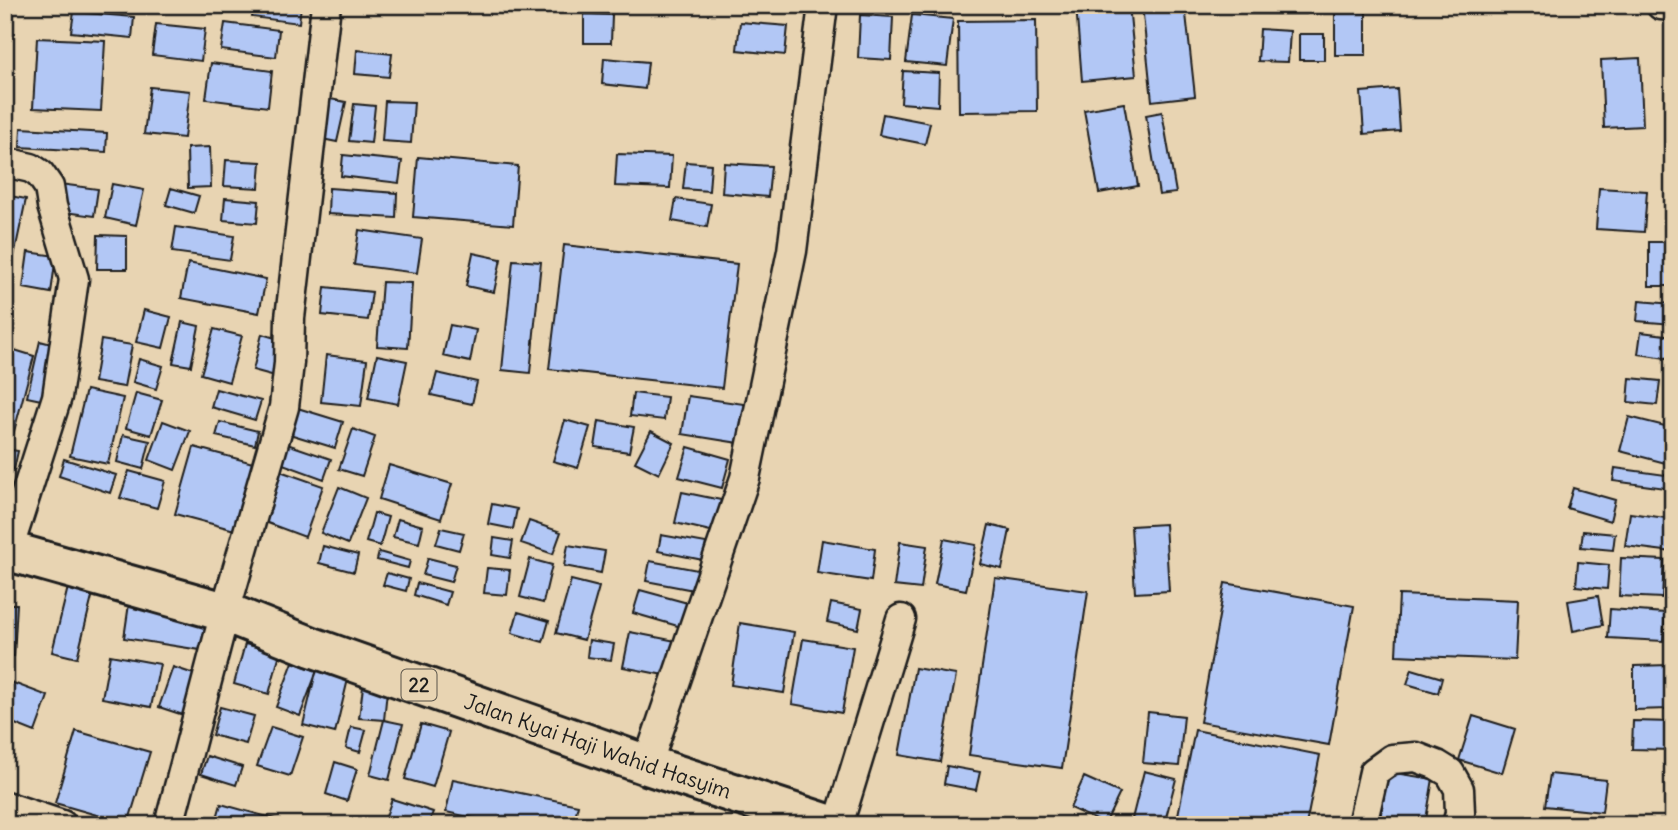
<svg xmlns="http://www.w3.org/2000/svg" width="1678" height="830" viewBox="0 0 1678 830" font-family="Delius,sans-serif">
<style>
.building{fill:#b2c7f5;stroke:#1c1c1c;stroke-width:2}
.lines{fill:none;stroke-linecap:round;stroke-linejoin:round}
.minor-casing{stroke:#1c1c1c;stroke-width:33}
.highway-casing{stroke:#1c1c1c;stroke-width:44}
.minor{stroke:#e8d4b2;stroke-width:28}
.highway{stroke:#e8d4b2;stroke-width:38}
.labels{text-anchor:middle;stroke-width:7;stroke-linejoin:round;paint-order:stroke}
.shield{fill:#e8d4b2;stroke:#595349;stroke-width:2}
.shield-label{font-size:19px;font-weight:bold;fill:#1c1c1c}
.street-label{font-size:21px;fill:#1c1c1c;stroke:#e8d4b2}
</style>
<rect width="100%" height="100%" fill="#e8d4b2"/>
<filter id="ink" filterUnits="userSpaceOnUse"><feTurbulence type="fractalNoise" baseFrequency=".0143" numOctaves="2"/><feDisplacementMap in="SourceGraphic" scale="14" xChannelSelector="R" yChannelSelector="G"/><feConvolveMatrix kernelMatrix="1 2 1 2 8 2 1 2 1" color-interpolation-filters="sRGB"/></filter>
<g filter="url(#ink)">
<path class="building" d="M 254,5 L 301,5 L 299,23 L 252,17 Z
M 620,5 L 651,5 L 651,9 L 621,12 Z
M 1076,5 L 1129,5 L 1136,76 L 1082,81 Z
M 1142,5 L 1185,5 L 1195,96 L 1152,101 Z
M 1248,5 L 1306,5 L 1306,14 L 1248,14 Z
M 74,12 L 134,17 L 132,38 L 71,32 Z
M 1366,12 L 1366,55 L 1335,55 L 1335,13 Z
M 584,14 L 612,15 L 611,43 L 584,43 Z
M 860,15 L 893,17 L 891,60 L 858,58 Z
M 912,15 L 953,19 L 947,66 L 906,62 Z
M 1036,20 L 1037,111 L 959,112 L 958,21 Z
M 740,22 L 788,26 L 785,55 L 737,50 Z
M 225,23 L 279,30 L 276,57 L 221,50 Z
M 156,24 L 205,29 L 201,61 L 152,55 Z
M 1260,29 L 1290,31 L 1288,62 L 1258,61 Z
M 1299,34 L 1324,34 L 1324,60 L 1299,60 Z
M 37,38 L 105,41 L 101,111 L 33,108 Z
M 357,50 L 392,54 L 389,77 L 355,74 Z
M 604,58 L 648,62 L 645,89 L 602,84 Z
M 1640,58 L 1643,126 L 1604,128 L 1601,60 Z
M 211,63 L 272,71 L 268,107 L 206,99 Z
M 903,71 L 939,73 L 938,106 L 901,103 Z
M 150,87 L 190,91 L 184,138 L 144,134 Z
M 1397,89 L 1400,131 L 1364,134 L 1361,92 Z
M 325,98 L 346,102 L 337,142 L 317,138 Z
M 385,101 L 414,102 L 411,143 L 382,141 Z
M 1124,103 L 1138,186 L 1099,193 L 1084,110 Z
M 354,104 L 375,106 L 371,143 L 349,141 Z
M 1162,112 L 1176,193 L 1159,195 L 1146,115 Z
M 883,114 L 930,123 L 925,144 L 879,135 Z
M 21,128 L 107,133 L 106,152 L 20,147 Z
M 210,147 L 211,187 L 188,188 L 187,148 Z
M 617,154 L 672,156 L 670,188 L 615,186 Z
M 343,155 L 402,161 L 399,183 L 341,176 Z
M 418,157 L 518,166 L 513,225 L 413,217 Z
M 226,160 L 261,162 L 259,188 L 224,186 Z
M 686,162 L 711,164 L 709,191 L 683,189 Z
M 724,163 L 771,166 L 768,197 L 722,193 Z
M 60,184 L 98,189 L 94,216 L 57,211 Z
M 112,184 L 144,190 L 136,225 L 105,218 Z
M 171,188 L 199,196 L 194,213 L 166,205 Z
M 329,188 L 397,193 L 396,218 L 328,214 Z
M 1599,188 L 1647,191 L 1644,232 L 1596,229 Z
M 5,195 L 26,199 L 6,294 L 5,294 Z
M 225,198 L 259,201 L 257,223 L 223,220 Z
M 676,199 L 711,204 L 707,227 L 672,221 Z
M 176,227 L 234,236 L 230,260 L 172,252 Z
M 359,230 L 422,239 L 417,273 L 354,265 Z
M 98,235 L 127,236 L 127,269 L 97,269 Z
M 1649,242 L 1673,242 L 1673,286 L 1649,286 Z
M 564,245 L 737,264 L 722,388 L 549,369 Z
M 28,252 L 56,256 L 51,293 L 23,288 Z
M 473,253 L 501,259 L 494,292 L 466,286 Z
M 513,260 L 541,262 L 530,373 L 502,370 Z
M 188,263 L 266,279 L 259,313 L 181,298 Z
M 382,282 L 412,283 L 408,348 L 377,346 Z
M 325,287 L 372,292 L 368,320 L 322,315 Z
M 1639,301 L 1673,304 L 1673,324 L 1637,321 Z
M 144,310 L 171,317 L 163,348 L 136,342 Z
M 182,322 L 199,326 L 191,366 L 173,363 Z
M 450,325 L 476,330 L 470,362 L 443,356 Z
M 214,329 L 242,336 L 229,382 L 201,374 Z
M 1641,332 L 1673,336 L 1673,359 L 1638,354 Z
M 262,334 L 285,341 L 275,376 L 253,370 Z
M 101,340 L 132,345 L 124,387 L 94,382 Z
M 40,341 L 59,346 L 46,401 L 27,397 Z
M 8,348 L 34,356 L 12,439 L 5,437 L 5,357 Z
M 326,355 L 367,360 L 361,406 L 321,402 Z
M 377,355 L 407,361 L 398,404 L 368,398 Z
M 139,359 L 163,366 L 156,389 L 133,382 Z
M 437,373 L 477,382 L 472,404 L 431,395 Z
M 1630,378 L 1660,381 L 1657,405 L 1628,402 Z
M 216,389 L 261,401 L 255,420 L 211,407 Z
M 86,390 L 123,398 L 108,464 L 70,456 Z
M 136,393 L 162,400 L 151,435 L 126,428 Z
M 633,393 L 667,397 L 664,420 L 630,416 Z
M 688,396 L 751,405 L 745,444 L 682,434 Z
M 291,406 L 343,422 L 335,448 L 283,432 Z
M 1629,417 L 1673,428 L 1673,465 L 1620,451 Z
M 565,420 L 590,427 L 578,468 L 553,461 Z
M 163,421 L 190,431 L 175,470 L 149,460 Z
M 599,421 L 634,427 L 629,452 L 595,447 Z
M 220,422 L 258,431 L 255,445 L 216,436 Z
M 353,429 L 375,437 L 362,476 L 339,469 Z
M 651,431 L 674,443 L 659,474 L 635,462 Z
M 123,435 L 150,441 L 143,469 L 117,462 Z
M 287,444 L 331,459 L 324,479 L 280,463 Z
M 194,447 L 264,466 L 246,533 L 175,514 Z
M 688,447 L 730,459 L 722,488 L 679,477 Z
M 5,449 L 18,451 L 14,469 L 5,467 Z
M 64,459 L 116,475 L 110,493 L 59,476 Z
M 389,465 L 452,484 L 441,519 L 379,499 Z
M 1615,468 L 1673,476 L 1673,489 L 1613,481 Z
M 129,471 L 165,481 L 157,508 L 120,498 Z
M 280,471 L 323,486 L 305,537 L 262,521 Z
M 339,487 L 366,498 L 348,544 L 321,533 Z
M 1573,488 L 1615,500 L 1610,521 L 1567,508 Z
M 682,492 L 721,500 L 715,532 L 675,523 Z
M 492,504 L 517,509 L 513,529 L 488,524 Z
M 374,513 L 388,517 L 380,546 L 366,542 Z
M 1630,513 L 1673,519 L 1673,552 L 1625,546 Z
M 398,519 L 423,526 L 419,543 L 393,537 Z
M 529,521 L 561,532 L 553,554 L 521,543 Z
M 1165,524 L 1169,591 L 1135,593 L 1131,526 Z
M 989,525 L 1010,530 L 1002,569 L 980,564 Z
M 441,528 L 464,533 L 459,550 L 436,544 Z
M 1583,531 L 1615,534 L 1613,550 L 1581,547 Z
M 661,535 L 706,543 L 703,560 L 658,551 Z
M 494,538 L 513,541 L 510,558 L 492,555 Z
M 944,539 L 976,545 L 966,590 L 935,584 Z
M 822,540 L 875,549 L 871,581 L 817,573 Z
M 900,542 L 927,546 L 921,589 L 894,586 Z
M 568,545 L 605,551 L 601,573 L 564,566 Z
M 323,546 L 358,555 L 354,572 L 319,563 Z
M 379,552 L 410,561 L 408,568 L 377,560 Z
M 428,558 L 456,565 L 451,582 L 423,575 Z
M 1621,558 L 1664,560 L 1662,598 L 1619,596 Z
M 530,559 L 552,565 L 543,603 L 520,597 Z
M 650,561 L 703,571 L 699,591 L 646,581 Z
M 1578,562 L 1609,565 L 1607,589 L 1576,586 Z
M 487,568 L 510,570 L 507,595 L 484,593 Z
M 72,571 L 97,577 L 77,658 L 52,652 Z
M 387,573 L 409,579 L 406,591 L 383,585 Z
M 995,578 L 1088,591 L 1062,768 L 969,755 Z
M 571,580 L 599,587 L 584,640 L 556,633 Z
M 417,583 L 450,592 L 446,605 L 414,595 Z
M 1225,583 L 1354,606 L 1329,745 L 1200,722 Z
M 640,590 L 695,605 L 688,629 L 633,613 Z
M 1399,595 L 1518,600 L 1515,660 L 1396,655 Z
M 1598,596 L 1603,625 L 1573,631 L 1568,601 Z
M 831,603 L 862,609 L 858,629 L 827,622 Z
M 5,604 L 17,604 L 14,656 L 5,656 Z
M 129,604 L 212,617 L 207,651 L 124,638 Z
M 1610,609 L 1665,613 L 1663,641 L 1608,638 Z
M 518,612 L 549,621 L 543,642 L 512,633 Z
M 740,623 L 794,632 L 784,693 L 731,685 Z
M 630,632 L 681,642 L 674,677 L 623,667 Z
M 803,639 L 853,647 L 842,713 L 792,704 Z
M 589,640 L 614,644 L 611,660 L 587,657 Z
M 245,644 L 280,653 L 269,694 L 234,684 Z
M 110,655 L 160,664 L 151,707 L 102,698 Z
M 293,662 L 317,671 L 300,716 L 276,707 Z
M 1669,665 L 1668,709 L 1634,710 L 1634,666 Z
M 173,667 L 197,675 L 183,715 L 159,707 Z
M 317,668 L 349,675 L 335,733 L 303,725 Z
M 915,668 L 956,675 L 940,762 L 899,755 Z
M 1412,669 L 1442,678 L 1438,693 L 1407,684 Z
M 364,679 L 388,681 L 384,720 L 359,718 Z
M 8,681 L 48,696 L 35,732 L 5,720 L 5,689 Z
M 220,707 L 254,716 L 246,744 L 212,735 Z
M 1148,712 L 1184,716 L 1179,766 L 1143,763 Z
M 1473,716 L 1515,729 L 1502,773 L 1459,760 Z
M 384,720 L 403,724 L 389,780 L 370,775 Z
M 1633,721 L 1673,722 L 1673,750 L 1632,749 Z
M 421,724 L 449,732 L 433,787 L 405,779 Z
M 271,727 L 303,737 L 290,776 L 257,766 Z
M 351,727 L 366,730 L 360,752 L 346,748 Z
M 1195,730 L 1320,755 L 1306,825 L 1176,825 Z
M 76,731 L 150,752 L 128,824 L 55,803 Z
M 207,756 L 242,767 L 236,785 L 201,774 Z
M 335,762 L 357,769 L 347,801 L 326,794 Z
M 947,766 L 980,772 L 976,790 L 944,784 Z
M 1144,771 L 1176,779 L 1164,825 L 1154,825 L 1132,819 Z
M 1388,772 L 1433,779 L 1425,825 L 1379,825 Z
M 1550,774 L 1606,780 L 1602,812 L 1545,806 Z
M 1084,777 L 1120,793 L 1105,824 L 1070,808 Z
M 453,779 L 578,805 L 573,825 L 505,825 L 446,812 Z
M 392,799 L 433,812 L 428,825 L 383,825 Z
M 221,804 L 282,821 L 280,825 L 215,825 Z
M 1516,821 L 1553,825 L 1515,825 Z"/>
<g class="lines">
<g class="minor-casing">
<path id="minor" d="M 1661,5 L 1673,6
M 5,162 L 31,168 L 40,174 L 49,187 L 52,206 L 74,279 L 57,397 L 8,550
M 647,765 L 745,478 L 792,251 L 823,5
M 5,806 L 62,825
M 169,825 L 225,612 L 284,407 L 289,363 L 290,318 L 326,5
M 838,825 L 901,619
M 1362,825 L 1374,772 L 1392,759 L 1416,757 L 1437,765 L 1450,773 L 1459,789 L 1460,813 L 1457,825"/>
</g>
<g class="highway-casing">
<g id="highway">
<path id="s1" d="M 5,550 L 225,612 L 312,647 L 647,765 L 831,825"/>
</g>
</g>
<use href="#minor" class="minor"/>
<use href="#highway" class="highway"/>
</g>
</g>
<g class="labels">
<rect class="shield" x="401.5" y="669.5" width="35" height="31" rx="5"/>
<g class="shield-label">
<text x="419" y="692">22</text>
</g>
<g class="street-label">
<text dy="7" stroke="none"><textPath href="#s1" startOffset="625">Jalan Kyai Haji Wahid Hasyim</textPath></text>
</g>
</g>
<rect width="1678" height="830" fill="none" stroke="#e8d4b2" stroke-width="28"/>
<rect x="14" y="14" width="1650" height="802" fill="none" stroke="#1c1c1c" stroke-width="2.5" filter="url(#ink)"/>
</svg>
